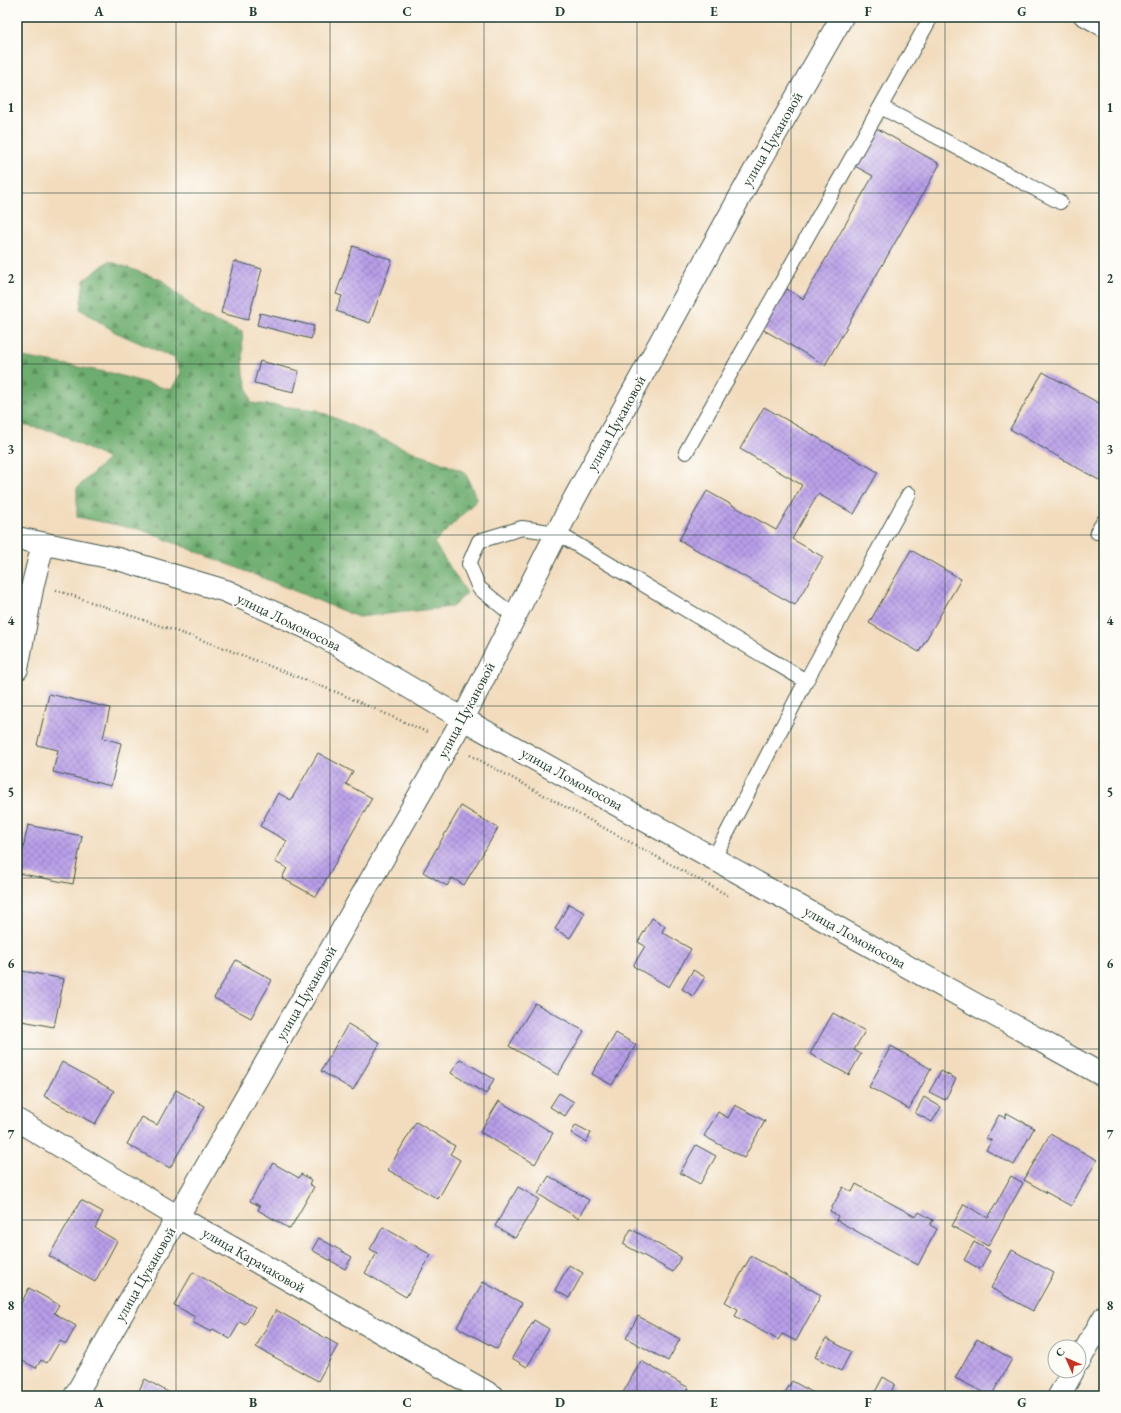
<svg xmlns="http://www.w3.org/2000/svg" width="1121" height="1413" viewBox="0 0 1121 1413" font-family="'EB Garamond',serif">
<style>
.forest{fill:url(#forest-firs);stroke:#467552}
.building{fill:url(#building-cross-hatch)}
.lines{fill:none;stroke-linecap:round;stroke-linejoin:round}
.service-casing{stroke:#3f5549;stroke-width:16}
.minor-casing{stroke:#3f5549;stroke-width:24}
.tertiary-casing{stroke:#3f5549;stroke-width:24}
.path{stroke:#3f5549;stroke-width:2.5;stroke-dasharray:1 3;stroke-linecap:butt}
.service{stroke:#fff;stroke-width:14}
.minor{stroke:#fff;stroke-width:22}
.tertiary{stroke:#fff;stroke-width:22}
.grid{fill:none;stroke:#1f3d34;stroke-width:1;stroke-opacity:0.55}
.labels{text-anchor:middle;stroke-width:4;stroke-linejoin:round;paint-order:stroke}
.street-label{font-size:15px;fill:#1f3d34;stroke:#fdfcf7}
.neatline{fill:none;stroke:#1f3d34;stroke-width:1.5}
.grid-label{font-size:13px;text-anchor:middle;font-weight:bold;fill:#1f3d34}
</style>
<defs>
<pattern id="forest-firs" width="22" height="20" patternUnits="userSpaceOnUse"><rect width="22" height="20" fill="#6ead6f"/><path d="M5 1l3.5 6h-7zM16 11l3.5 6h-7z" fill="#5a8e5c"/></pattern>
<pattern id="building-cross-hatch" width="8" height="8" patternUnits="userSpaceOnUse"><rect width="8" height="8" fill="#b89ee8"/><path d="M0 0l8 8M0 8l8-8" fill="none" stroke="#9582bd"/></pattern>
</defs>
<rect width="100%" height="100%" fill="#fdfcf7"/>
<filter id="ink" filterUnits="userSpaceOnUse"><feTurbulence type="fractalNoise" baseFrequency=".025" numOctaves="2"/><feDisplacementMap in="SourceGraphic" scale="8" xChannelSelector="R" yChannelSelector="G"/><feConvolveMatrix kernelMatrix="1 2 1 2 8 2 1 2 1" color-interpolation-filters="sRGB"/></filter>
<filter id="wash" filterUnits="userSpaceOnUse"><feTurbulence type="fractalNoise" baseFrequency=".012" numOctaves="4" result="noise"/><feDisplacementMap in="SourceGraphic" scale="16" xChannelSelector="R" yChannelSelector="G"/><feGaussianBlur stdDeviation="0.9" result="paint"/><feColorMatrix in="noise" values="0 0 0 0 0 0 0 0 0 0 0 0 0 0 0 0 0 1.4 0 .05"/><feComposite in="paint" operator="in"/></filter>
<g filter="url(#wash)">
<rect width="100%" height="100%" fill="#f2dcbd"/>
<path class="forest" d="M 109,261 L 162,280 L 204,317 L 242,332 L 244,374 L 251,403 L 317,410 L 396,445 L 465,472 L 477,500 L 434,543 L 467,593 L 452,607 L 358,617 L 263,578 L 142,530 L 77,517 L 77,488 L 108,459 L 53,431 L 17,424 L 17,356 L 111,373 L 171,390 L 181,373 L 174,358 L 115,332 L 80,309 L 84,280 Z"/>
<g id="blocks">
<path class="building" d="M 876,128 L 940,164 L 825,365 L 762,329 L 785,288 L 803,299 L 838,237 L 873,176 L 855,166 Z
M 353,246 L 392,260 L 370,323 L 336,311 L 342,296 L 336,294 Z
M 234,261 L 262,269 L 248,320 L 221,313 Z
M 260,313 L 314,326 L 311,339 L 257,325 Z
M 260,361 L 299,371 L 294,392 L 254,383 Z
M 1043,372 L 1104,406 L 1104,483 L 1010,429 Z
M 764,407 L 878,472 L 854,514 L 818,494 L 792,539 L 823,557 L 795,605 L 679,540 L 707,491 L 776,530 L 802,485 L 740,449 Z
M 911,550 L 961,579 L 919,652 L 869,623 Z
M 49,694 L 110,708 L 103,738 L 121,743 L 111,786 L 53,772 L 58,750 L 37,745 Z
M 318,753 L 353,772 L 346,784 L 372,798 L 316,897 L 282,878 L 287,868 L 275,862 L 287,841 L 260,826 L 278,793 L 291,800 Z
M 461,806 L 498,828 L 464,885 L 452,878 L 447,886 L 423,872 Z
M 28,825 L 82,836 L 73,884 L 18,873 Z
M 569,904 L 585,913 L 570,938 L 555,929 Z
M 652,918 L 665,926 L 662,932 L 691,949 L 669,987 L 633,966 L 645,946 L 638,942 Z
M 236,960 L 272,980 L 251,1018 L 214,998 Z
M 17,970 L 64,979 L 54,1027 L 17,1020 Z
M 693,970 L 705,977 L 693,996 L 682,989 Z
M 535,1003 L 584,1031 L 558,1075 L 509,1046 Z
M 833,1013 L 865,1031 L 854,1050 L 861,1054 L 849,1075 L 810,1054 Z
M 348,1024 L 380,1043 L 353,1090 L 321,1071 Z
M 616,1033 L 636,1045 L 612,1085 L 592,1074 Z
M 891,1046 L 931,1069 L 909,1109 L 869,1087 Z
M 460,1059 L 494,1079 L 486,1094 L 451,1073 Z
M 62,1062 L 114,1091 L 95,1124 L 44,1096 Z
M 941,1071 L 956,1079 L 945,1100 L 929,1092 Z
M 176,1090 L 205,1106 L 170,1168 L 127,1144 L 142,1117 L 157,1125 Z
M 559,1093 L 574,1102 L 565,1116 L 550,1107 Z
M 924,1097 L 941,1107 L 932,1122 L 915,1113 Z
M 499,1101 L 553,1133 L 535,1164 L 480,1132 Z
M 735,1105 L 765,1121 L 744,1158 L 704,1136 L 718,1112 L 728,1118 Z
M 1007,1113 L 1034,1128 L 1014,1165 L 986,1150 L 992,1141 L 986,1138 L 999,1115 L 1005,1118 Z
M 416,1122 L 455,1146 L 450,1154 L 460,1160 L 438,1199 L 388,1170 Z
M 576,1125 L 591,1133 L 586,1142 L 571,1133 Z
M 1050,1134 L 1097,1160 L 1071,1206 L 1024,1180 Z
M 696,1145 L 716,1156 L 700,1184 L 680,1173 Z
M 273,1163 L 299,1178 L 301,1174 L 311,1180 L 309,1184 L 314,1187 L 290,1229 L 258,1210 L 260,1206 L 250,1201 Z
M 549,1176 L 589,1200 L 578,1218 L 538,1194 Z
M 1011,1176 L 1023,1183 L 988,1246 L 952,1226 L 964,1204 L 988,1218 Z
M 856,1184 L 916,1217 L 919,1212 L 933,1220 L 930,1225 L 937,1229 L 918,1265 L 836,1220 L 838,1216 L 830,1211 L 843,1187 L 852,1192 Z
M 518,1187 L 539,1199 L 515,1238 L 495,1226 Z
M 81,1200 L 103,1212 L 95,1228 L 117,1241 L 95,1282 L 49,1256 Z
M 383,1227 L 431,1255 L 406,1297 L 365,1273 L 377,1253 L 370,1249 Z
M 631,1229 L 681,1257 L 673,1272 L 623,1244 Z
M 319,1238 L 352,1257 L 345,1269 L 312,1250 Z
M 974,1242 L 990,1251 L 980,1269 L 964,1260 Z
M 1012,1250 L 1054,1273 L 1033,1311 L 991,1288 Z
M 751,1256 L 821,1295 L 796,1341 L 782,1334 L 778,1340 L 735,1316 L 738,1309 L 725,1302 Z
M 569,1265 L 583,1273 L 569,1298 L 555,1290 Z
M 193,1272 L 255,1307 L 245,1325 L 240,1322 L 230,1339 L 213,1329 L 211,1332 L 192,1322 L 195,1317 L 174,1305 Z
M 483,1282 L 522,1303 L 497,1349 L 457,1327 Z
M 29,1288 L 59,1305 L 54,1313 L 76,1326 L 66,1344 L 60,1341 L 47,1363 L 41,1360 L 36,1368 L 17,1358 L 17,1311 Z
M 276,1310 L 338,1345 L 318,1381 L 256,1347 Z
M 638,1316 L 680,1339 L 668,1361 L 626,1338 Z
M 534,1320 L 549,1329 L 527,1367 L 512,1358 Z
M 826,1338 L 851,1352 L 841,1371 L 815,1357 Z
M 977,1339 L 1012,1359 L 991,1396 L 955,1378 Z
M 641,1361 L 689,1388 L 684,1396 L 621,1396 Z
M 883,1377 L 895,1384 L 889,1396 L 873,1396 Z
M 145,1379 L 175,1396 L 136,1396 Z
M 792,1381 L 819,1396 L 783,1396 Z"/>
</g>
</g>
<g filter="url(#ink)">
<use href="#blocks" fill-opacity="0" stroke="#3f5549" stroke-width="1"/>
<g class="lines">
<g class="service-casing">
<path id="service" d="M 1081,17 L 1104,30
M 881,107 L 1060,202
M 686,452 L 931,17
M 1097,532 L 1104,521
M 515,617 L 479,588 L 469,564 L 479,541 L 522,528 L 557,533 L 806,681
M 714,858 L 806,681 L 909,494"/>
</g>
<g class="minor-casing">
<path id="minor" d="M 17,669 L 33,584 L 43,544
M 17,1120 L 178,1217 L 493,1396
M 1079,1361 L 1104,1317
M 75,1396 L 463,719 L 573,501 L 747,184 L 842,17
M 1059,1396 L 1073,1371"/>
</g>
<g class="tertiary-casing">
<path id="tertiary" d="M 17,538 L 118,559 L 226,591 L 312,630 L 463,719 L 1104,1076"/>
</g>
<path class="path" d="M 56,590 L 216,645 L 341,694 L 429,733
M 470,755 L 729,896"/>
<use href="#service" class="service"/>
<use href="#minor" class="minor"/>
<use href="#tertiary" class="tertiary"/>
</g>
</g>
<path class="grid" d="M 176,17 L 176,1396M 330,17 L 330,1396M 484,17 L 484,1396M 637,17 L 637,1396M 791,17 L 791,1396M 945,17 L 945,1396M 17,193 L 1104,193M 17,364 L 1104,364M 17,535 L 1104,535M 17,706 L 1104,706M 17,878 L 1104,878M 17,1049 L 1104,1049M 17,1220 L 1104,1220"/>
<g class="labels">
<g class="street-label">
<text transform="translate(772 139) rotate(-60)" y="5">улица Цукановой</text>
<text transform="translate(616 423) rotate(-61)" y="5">улица Цукановой</text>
<text transform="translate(289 622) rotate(26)" y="5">улица Ломоносова</text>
<text transform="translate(466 710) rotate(-62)" y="5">улица Цукановой</text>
<text transform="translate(572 779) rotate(29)" y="5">улица Ломоносова</text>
<text transform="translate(855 937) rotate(29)" y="5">улица Ломоносова</text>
<text transform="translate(306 993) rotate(-60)" y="5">улица Цукановой</text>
<text transform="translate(254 1260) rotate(30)" y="5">улица Карачаковой</text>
<text transform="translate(145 1274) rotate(-60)" y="5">улица Цукановой</text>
</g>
</g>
<rect width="1121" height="1413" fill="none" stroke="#fdfcf7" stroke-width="44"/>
<g transform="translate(1067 1359) rotate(315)"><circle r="19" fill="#fdfcf7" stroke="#a4b0a9"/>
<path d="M0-3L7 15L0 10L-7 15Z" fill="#c8321e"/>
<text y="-6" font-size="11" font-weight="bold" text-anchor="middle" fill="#1f3d34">С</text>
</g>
<rect x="22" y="22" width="1077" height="1369" class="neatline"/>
<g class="grid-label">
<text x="99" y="16">A</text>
<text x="253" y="16">B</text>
<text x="407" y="16">C</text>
<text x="560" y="16">D</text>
<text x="714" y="16">E</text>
<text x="868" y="16">F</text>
<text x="1022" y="16">G</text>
<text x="11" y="112">1</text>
<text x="1110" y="112">1</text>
<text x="11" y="283">2</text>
<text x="1110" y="283">2</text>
<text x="11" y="454">3</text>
<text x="1110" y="454">3</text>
<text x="11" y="625">4</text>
<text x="1110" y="625">4</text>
<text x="11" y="797">5</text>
<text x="1110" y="797">5</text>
<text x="11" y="968">6</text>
<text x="1110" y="968">6</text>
<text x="11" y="1139">7</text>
<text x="1110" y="1139">7</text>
<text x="11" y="1310">8</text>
<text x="1110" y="1310">8</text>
<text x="99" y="1407">A</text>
<text x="253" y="1407">B</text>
<text x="407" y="1407">C</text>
<text x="560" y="1407">D</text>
<text x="714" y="1407">E</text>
<text x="868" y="1407">F</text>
<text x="1022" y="1407">G</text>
</g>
</svg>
